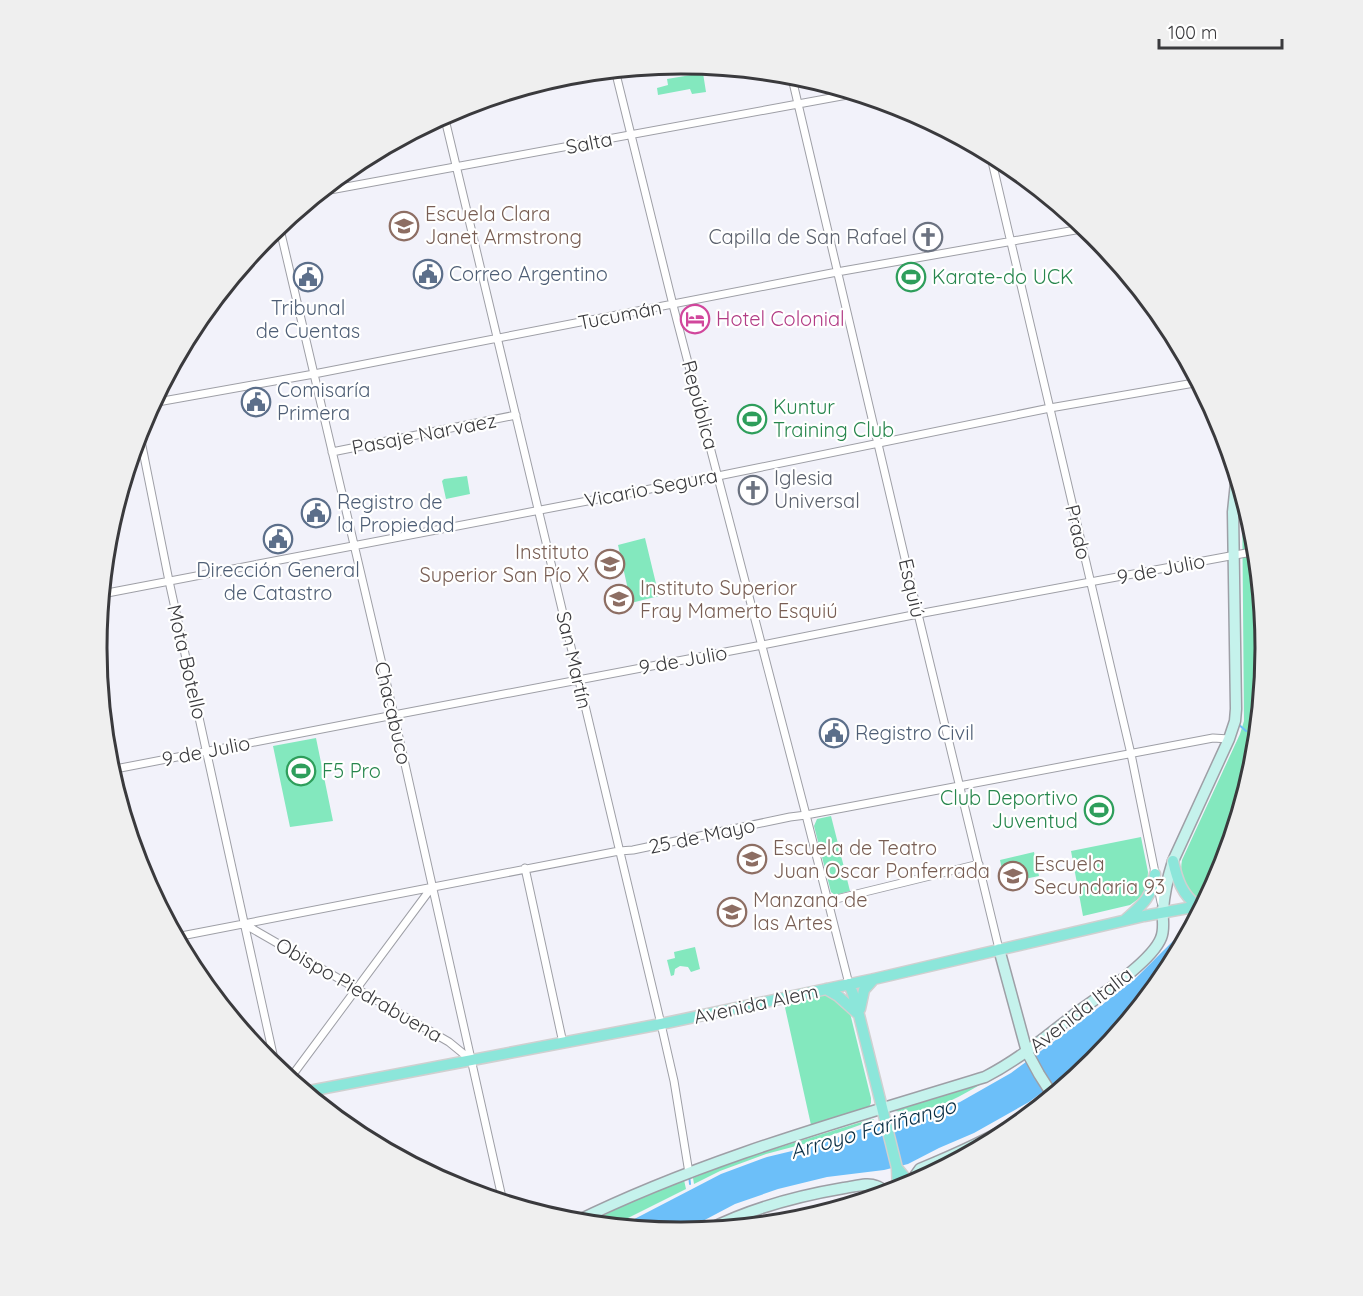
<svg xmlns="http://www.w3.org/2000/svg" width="1363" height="1296" viewBox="0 0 1363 1296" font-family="Quicksand,sans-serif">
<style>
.green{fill:#83e8be}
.water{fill:#6cbff9}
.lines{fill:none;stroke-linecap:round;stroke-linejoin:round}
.stream{stroke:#6cbff9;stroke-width:2}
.street-casing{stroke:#9e9fa6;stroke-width:9}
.secondary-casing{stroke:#9e9fa6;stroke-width:13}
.primary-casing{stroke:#d0d0d0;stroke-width:13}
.street{stroke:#fff;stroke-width:7}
.secondary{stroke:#c5f2ec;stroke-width:10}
.primary{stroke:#8ce6da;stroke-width:10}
.labels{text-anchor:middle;stroke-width:4.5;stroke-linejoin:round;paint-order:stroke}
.street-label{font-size:20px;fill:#3a3a3d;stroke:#fff}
.education-label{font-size:20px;fill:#785e54;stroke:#fff;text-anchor:start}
.worship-label{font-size:20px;fill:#5b616d;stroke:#fff;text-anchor:end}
.service-label{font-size:20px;fill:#4e5e75;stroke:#fff;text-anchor:start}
.leisure-label{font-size:20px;fill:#27864d;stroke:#fff;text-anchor:start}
.hotel-label{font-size:20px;fill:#b23c85;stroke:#fff;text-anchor:start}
.water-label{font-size:21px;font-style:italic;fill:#092e45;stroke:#fff}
.rim{fill:none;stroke:#3a3a3d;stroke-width:3}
</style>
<rect width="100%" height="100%" fill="#f2f2fa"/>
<path class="green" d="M 703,73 L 706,92 L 692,94 L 690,89 L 658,95 L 657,88 L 668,85 L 667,79 Z
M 467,476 L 470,494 L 446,499 L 442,481 L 444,479 Z
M 1242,492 L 1255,534 L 1266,648 L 1255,761 L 1206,893 L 1201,899 L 1197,899 C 1185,889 1179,876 1182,860 L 1240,734 L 1244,721 Z
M 645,538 L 659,596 L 631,603 L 618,545 Z
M 316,738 L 333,821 L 290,827 L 273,746 Z
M 831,816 L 850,891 L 835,895 L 831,892 L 814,826 L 817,819 Z
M 1141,837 L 1148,872 L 1147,886 L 1141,897 L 1130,905 L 1083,916 L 1071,851 Z
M 1034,852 L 1039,876 L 1005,883 L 1000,860 Z
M 695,947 L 700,969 L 691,972 L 688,967 L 680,966 L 675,969 L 674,975 L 671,976 L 667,960 L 675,958 L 674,952 Z
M 820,996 L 827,996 L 837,1000 L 850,1013 L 871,1098 L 871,1103 L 869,1107 L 811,1125 L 784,1003 Z
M 981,1084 C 955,1100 926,1115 894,1111 Z
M 871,1119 L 873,1119 L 874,1120 L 815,1141 L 766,1154 L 720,1171 L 694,1184 L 693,1178 L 732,1162 Z
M 684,1180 L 686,1189 L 612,1226 L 588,1224 L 631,1201 Z"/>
<path class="water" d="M 1252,773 L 1222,872 L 1168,973 L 1115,1038 L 1029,1102 L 974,1133 L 939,1148 L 908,1164 L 884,1170 L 827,1177 L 778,1189 L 735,1204 L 680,1233 L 619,1227 L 721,1174 L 767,1157 L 817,1145 L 872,1125 L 896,1118 L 925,1115 L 960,1102 L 1011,1073 L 1075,1026 L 1135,979 L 1186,928 L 1195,917 L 1209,888 Z"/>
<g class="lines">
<path class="stream" d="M 1237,723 L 1246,731
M 689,1175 L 690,1184"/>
<g class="street-casing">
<path id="street" d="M 615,70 L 673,305 L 806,815 L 849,984
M 791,74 L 918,614 L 999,949
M 444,115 L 661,1024 L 674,1081 L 689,1173
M 990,153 L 1131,754 L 1161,902
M 319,192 L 858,93
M 279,225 L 394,715 L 503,1202
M 152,403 L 314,374 L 837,272 L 1087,228
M 139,431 L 169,581 L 276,1068
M 332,452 L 516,415
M 102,594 L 718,476 L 1050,408 L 1200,382
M 110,770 L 394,715 L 762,645 L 918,614 L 1257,551
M 525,868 L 563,1043
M 828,901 L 979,864
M 244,924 L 449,1042 L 471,1060
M 176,937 L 619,851 L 633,850 L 790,817 L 806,815 L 1213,738 L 1229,739
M 290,1080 L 294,1073 L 432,887
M 443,1175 L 445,1182"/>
</g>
<g class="secondary-casing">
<path id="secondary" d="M 999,949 L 1027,1052 L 1039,1074 L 1053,1096
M 915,1183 L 915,1176 L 920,1169 C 959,1153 997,1136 1033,1113
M 575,1222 C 705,1158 846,1120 985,1077 C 1020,1059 1048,1035 1079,1011 C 1101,995 1152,961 1161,938 C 1165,929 1162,920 1163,910 C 1164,893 1168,877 1173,861 L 1229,739 L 1235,721 L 1236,709 L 1233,512 L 1237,473
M 708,1230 C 751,1208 797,1196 844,1188 C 854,1187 867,1182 876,1186 C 881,1187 884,1191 887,1194"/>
</g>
<g class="primary-casing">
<path id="primary" d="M 1173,861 C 1177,879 1182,895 1198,906
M 1125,920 C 1143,904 1151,899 1155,874
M 849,984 L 853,994 L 859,1015 L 897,1168 L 898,1191
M 826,989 L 838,996 L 857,1013
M 860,1009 L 864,990 L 874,979
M 304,1092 L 661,1024 L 874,979 L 1144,916 L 1204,905
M 897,1168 L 911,1185"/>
</g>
<use href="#street" class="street"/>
<use href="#secondary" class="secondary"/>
<use href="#primary" class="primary"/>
</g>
<defs>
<g id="school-ring" transform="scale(1.5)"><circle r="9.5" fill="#fff" stroke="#8d6e63" stroke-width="1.5"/><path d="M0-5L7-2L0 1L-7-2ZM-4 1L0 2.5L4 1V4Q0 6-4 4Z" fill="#8d6e63"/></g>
<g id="church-ring" transform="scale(1.5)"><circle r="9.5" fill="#fff" stroke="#6b7280" stroke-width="1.5"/><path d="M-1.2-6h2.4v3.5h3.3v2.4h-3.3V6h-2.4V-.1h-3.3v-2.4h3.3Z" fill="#6b7280"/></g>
<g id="civic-ring" transform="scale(1.5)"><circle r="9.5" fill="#fff" stroke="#5c6f8a" stroke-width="1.5"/><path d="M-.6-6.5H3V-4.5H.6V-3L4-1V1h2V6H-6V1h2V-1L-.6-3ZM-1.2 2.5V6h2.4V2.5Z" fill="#5c6f8a"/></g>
<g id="stadium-ring" transform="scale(1.5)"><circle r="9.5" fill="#fff" stroke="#2e9e5b" stroke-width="1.5"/><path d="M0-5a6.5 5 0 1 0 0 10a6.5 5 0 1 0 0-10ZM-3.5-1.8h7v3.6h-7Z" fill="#2e9e5b"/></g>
<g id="hotel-ring" transform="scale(1.5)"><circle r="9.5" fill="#fff" stroke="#d1479c" stroke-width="1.5"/><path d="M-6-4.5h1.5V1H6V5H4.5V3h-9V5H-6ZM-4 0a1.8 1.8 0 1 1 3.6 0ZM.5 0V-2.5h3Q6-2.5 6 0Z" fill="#d1479c"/></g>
<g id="university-ring" transform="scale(1.5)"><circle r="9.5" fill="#fff" stroke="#8d6e63" stroke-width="1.5"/><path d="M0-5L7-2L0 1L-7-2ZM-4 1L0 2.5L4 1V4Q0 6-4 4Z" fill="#8d6e63"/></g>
</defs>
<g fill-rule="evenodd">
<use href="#school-ring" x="404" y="226"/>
<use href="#church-ring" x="928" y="237"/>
<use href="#civic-ring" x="428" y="274"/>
<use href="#civic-ring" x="308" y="277"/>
<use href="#stadium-ring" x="911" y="277"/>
<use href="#hotel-ring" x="695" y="319"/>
<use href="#civic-ring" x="256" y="402"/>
<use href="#stadium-ring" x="752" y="419"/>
<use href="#church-ring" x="753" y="490"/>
<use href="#civic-ring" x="316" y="513"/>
<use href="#civic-ring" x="278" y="539"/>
<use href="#university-ring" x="610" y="564"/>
<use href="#university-ring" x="619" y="599"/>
<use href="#civic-ring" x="834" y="733"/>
<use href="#stadium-ring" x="301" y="771"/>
<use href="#stadium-ring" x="1099" y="810"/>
<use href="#school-ring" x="752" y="859"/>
<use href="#school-ring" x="1013" y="876"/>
<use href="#university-ring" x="732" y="912"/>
</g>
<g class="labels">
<g class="street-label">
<text transform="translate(589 143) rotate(-11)" y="7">Salta</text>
<text transform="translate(620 315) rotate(-11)" y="7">Tucumán</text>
<text transform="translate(700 405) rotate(75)" y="7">República</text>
<text transform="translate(424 434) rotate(-11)" y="7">Pasaje Narvaez</text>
<text transform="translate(651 488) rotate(-11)" y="7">Vicario Segura</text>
<text transform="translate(1078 532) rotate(77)" y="7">Prado</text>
<text transform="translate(1161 569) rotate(-11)" y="7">9 de Julio</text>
<text transform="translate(912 588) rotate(77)" y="7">Esquiú</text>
<text transform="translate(574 660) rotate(77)" y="7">San Martín</text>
<text transform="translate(683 660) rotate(-10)" y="7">9 de Julio</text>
<text transform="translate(187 662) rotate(77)" y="7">Mota Botello</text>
<text transform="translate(393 713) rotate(77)" y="7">Chacabuco</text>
<text transform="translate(206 751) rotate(-11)" y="7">9 de Julio</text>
<text transform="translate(702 836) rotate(-12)" y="7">25 de Mayo</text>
<text transform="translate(359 990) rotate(30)" y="7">Obispo Piedrabuena</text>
<text transform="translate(756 1004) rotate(-12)" y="7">Avenida Alem</text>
<text transform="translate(1081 1010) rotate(-38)" y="7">Avenida Italia</text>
</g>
<g class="education-label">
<text x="425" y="221">Escuela Clara<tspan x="425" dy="23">Janet Armstrong</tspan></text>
<text x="589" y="559" text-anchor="end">Instituto<tspan x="589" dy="23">Superior San Pío X</tspan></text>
<text x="640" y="595">Instituto Superior<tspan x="640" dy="23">Fray Mamerto Esquiú</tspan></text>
<text x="773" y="855">Escuela de Teatro<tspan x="773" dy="23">Juan Oscar Ponferrada</tspan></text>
<text x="1034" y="871">Escuela<tspan x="1034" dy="23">Secundaria 93</tspan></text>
<text x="753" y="907">Manzana de<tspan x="753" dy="23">las Artes</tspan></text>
</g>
<g class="worship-label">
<text x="907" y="244">Capilla de San Rafael</text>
<text x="774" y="485" text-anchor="start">Iglesia<tspan x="774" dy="23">Universal</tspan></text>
</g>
<g class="service-label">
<text x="449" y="281">Correo Argentino</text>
<text x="308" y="315" text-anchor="middle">Tribunal<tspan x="308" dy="23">de Cuentas</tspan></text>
<text x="277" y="397">Comisaría<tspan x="277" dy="23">Primera</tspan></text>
<text x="337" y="509">Registro de<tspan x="337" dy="23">la Propiedad</tspan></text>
<text x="278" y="577" text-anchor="middle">Dirección General<tspan x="278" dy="23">de Catastro</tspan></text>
<text x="855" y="740">Registro Civil</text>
</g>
<g class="leisure-label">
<text x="932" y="284">Karate-do UCK</text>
<text x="773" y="414">Kuntur<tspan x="773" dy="23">Training Club</tspan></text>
<text x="322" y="778">F5 Pro</text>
<text x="1078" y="805" text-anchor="end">Club Deportivo<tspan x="1078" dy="23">Juventud</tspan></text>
</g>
<g class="hotel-label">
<text x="716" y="326">Hotel Colonial</text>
</g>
<g class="water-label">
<text transform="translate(873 1129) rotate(-16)" y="7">Arroyo Fariñango</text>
</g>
</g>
<path d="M0 0H1363V1296H0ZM107 648a574 574 0 1 1 1148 0a574 574 0 1 1-1148 0Z" fill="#efefef" fill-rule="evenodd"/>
<path class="rim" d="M107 648a574 574 0 1 1 1148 0a574 574 0 1 1-1148 0Z"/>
<path d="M1159 39v9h123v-9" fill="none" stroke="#3a3a3d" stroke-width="3"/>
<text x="1168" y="39" font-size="18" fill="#3a3a3d" stroke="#ffffff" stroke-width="4.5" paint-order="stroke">100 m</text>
</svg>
